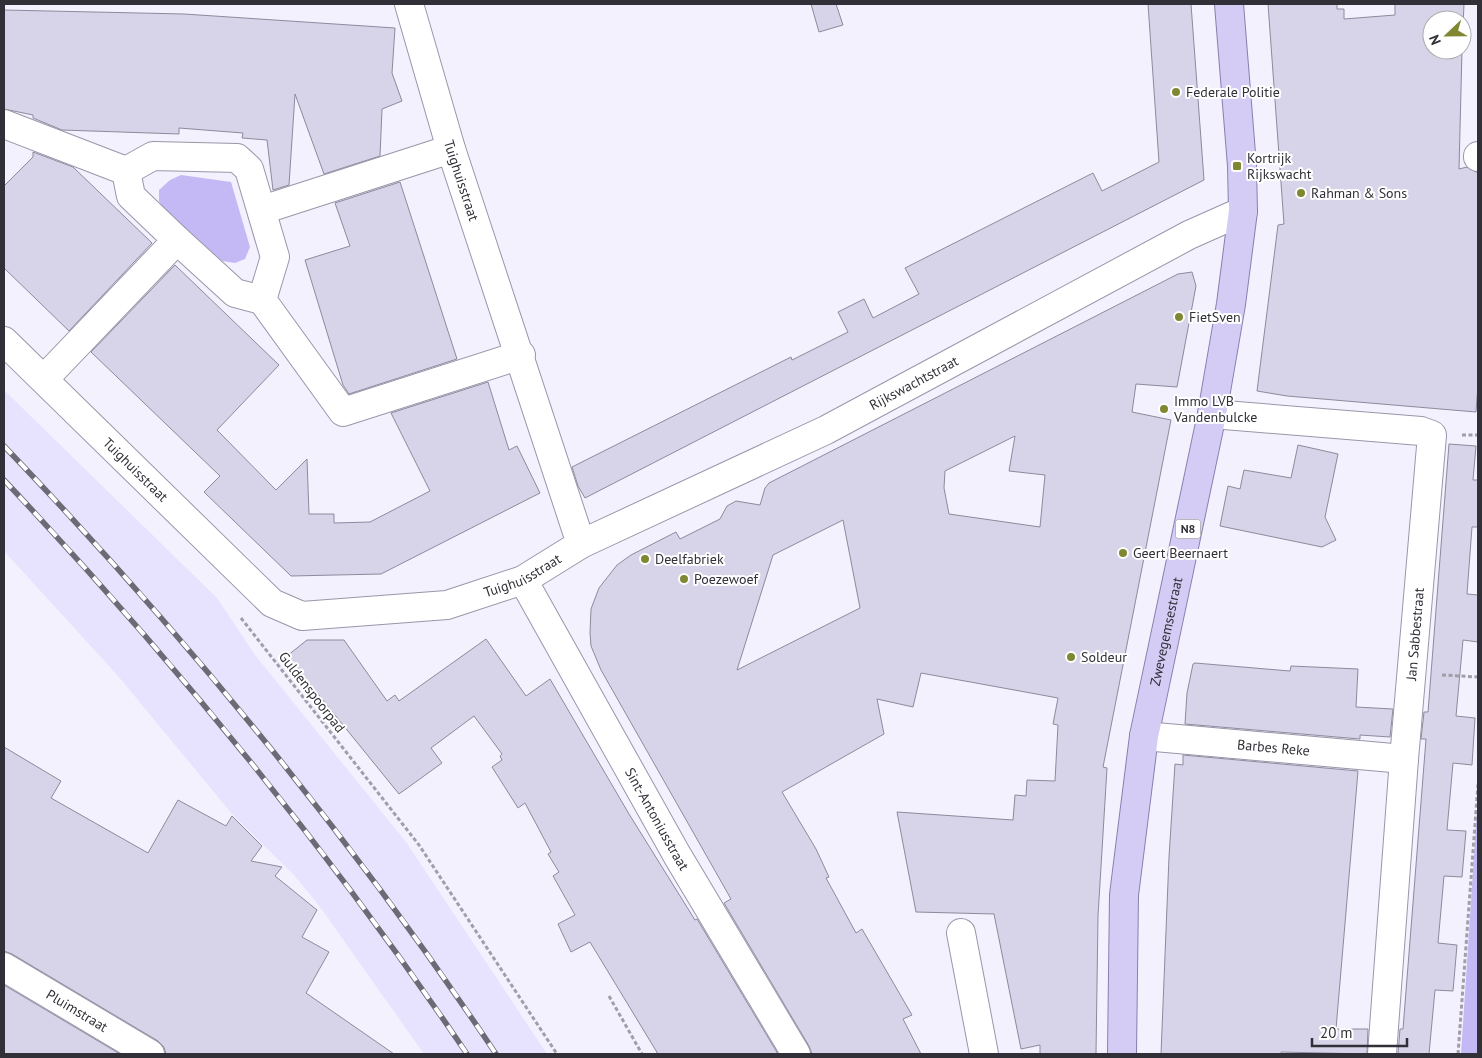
<svg xmlns="http://www.w3.org/2000/svg" width="1482" height="1058" viewBox="0 0 1482 1058" font-family="'PT Sans',sans-serif">
<style>
.built{fill:#e7e2fe}
.green{fill:#c5b9f5}
.building{fill:#d7d3e8;stroke:#8d8a9d;fill-rule:evenodd}
.lines{fill:none;stroke-linecap:round;stroke-linejoin:round}
.minor-casing{stroke:#9996a9;stroke-width:30}
.major-casing{stroke:#897faf;stroke-width:30}
.path{stroke:#9f9ea9;stroke-width:3;stroke-dasharray:4 2.5;stroke-linecap:butt}
.minor{stroke:#fff;stroke-width:28}
.major{stroke:#d5ccf5;stroke-width:28}
.rail-casing{stroke:#6c6a74;stroke-width:5.5}
.rail{stroke:#fff;stroke-width:4;stroke-dasharray:11;stroke-linecap:butt}
.poi-dot{fill:#7f8733;stroke:#fff;stroke-width:2}
.labels{text-anchor:middle;stroke-width:4;stroke-linejoin:round;paint-order:stroke}
.shield{fill:#fff;stroke:#6f6e74;stroke-width:1}
.shield-label{font-size:12px;font-weight:bold;fill:#313038}
.poi-label{font-size:14px;fill:#313038;stroke:#fff;text-anchor:start}
.street-label{font-size:14px;fill:#313038;stroke:#fff}
</style>
<rect width="100%" height="100%" fill="#f3f1fe"/>
<path class="built" d="M 4,390 L 217,598 L 255,655 L 406,842 L 547,1054 L 424,1054 L 318,904 L 293,874 L 232,814 L 119,677 L 4,551 Z"/>
<path class="green" d="M 181,175 L 231,182 L 250,247 L 245,259 L 235,263 L 222,261 L 163,208 L 159,201 L 159,190 L 170,180 Z
M 1478,794 L 1478,1054 L 1461,1054 Z"/>
<path class="building" d="M 811,4 L 836,4 L 843,25 L 819,32 Z
M 1148,4 L 1191,4 L 1204,180 L 585,498 L 578,486 L 572,467 L 791,357 L 792,360 L 848,332 L 838,312 L 864,299 L 873,318 L 919,294 L 905,268 L 1093,173 L 1102,191 L 1159,162 Z
M 1268,4 L 1337,4 L 1337,9 L 1344,9 L 1344,19 L 1395,15 L 1395,4 L 1464,4 L 1462,49 L 1462,20 L 1432,20 L 1432,50 L 1462,50 L 1459,169 L 1467,167 L 1478,173 L 1478,385 L 1476,412 L 1287,396 L 1257,391 L 1278,225 L 1284,224 Z
M 4,10 L 184,14 L 395,28 L 392,73 L 402,101 L 382,109 L 380,156 L 324,174 L 295,94 L 289,185 L 273,190 L 267,140 L 242,138 L 243,133 L 179,128 L 179,134 L 62,130 L 33,118 L 33,115 L 4,109 Z
M 33,152 L 73,167 L 152,243 L 69,331 L 4,268 L 4,186 L 33,157 Z
M 400,182 L 457,359 L 349,394 L 343,385 L 305,260 L 350,246 L 335,203 Z
M 175,265 L 279,365 L 217,430 L 276,490 L 307,459 L 309,514 L 334,514 L 334,523 L 370,522 L 430,491 L 391,413 L 488,382 L 509,450 L 517,446 L 540,493 L 381,574 L 291,576 L 204,492 L 220,476 L 91,352 Z
M 1192,272 L 1196,286 L 1177,387 L 1136,384 L 1132,412 L 1171,420 L 1103,767 L 1107,768 L 1098,916 L 1096,1054 L 1040,1054 L 1040,1045 L 1021,1049 L 994,914 L 916,912 L 897,812 L 1013,820 L 1015,795 L 1026,796 L 1027,780 L 1055,781 L 1058,725 L 1053,724 L 1058,698 L 921,673 L 913,707 L 877,699 L 884,734 L 782,792 L 816,849 L 829,877 L 826,878 L 856,933 L 862,929 L 912,1015 L 903,1019 L 921,1054 L 812,1054 L 809,1046 L 724,903 L 731,899 L 601,670 L 591,646 L 590,633 L 591,609 L 599,588 L 617,565 L 631,555 L 676,532 L 680,539 L 720,519 L 727,506 L 736,501 L 760,505 L 765,488 L 769,483 L 1178,274 ZM 1015,436 L 1009,471 L 1045,475 L 1040,527 L 949,514 L 944,488 L 945,471 ZM 843,520 L 860,608 L 737,670 L 773,555 Z
M 1449,444 L 1476,446 L 1473,480 L 1478,480 L 1478,527 L 1472,527 L 1467,594 L 1478,595 L 1478,642 L 1463,640 L 1456,716 L 1475,718 L 1472,765 L 1453,763 L 1447,830 L 1466,831 L 1462,877 L 1444,876 L 1438,943 L 1457,945 L 1453,991 L 1435,990 L 1429,1054 L 1398,1054 L 1400,1029 L 1403,1029 L 1426,739 L 1421,739 L 1424,712 L 1428,712 Z
M 1298,445 L 1338,454 L 1325,517 L 1336,540 L 1322,547 L 1220,526 L 1228,486 L 1240,489 L 1244,470 L 1291,478 Z
M 486,639 L 526,696 L 550,679 L 629,814 L 695,920 L 697,919 L 778,1054 L 658,1054 L 590,942 L 571,952 L 558,924 L 575,915 L 553,876 L 559,872 L 548,854 L 551,852 L 525,803 L 518,808 L 492,767 L 502,760 L 500,756 L 502,754 L 474,716 L 431,748 L 442,763 L 399,794 L 287,656 L 307,640 L 344,640 L 387,701 L 395,695 L 399,701 Z
M 1195,663 L 1290,671 L 1291,666 L 1358,669 L 1356,707 L 1393,709 L 1390,737 L 1360,735 L 1360,739 L 1185,724 L 1187,693 L 1193,664 Z
M 4,747 L 61,781 L 51,798 L 148,853 L 178,800 L 226,826 L 232,816 L 262,846 L 251,861 L 282,867 L 275,876 L 317,910 L 302,937 L 329,952 L 306,993 L 394,1054 L 166,1054 L 164,1047 L 158,1041 L 12,954 L 4,951 Z
M 1183,755 L 1358,771 L 1336,1029 L 1368,1029 L 1367,1054 L 1281,1052 L 1281,1054 L 1161,1054 L 1169,857 L 1175,764 L 1183,765 Z
M 4,985 L 120,1054 L 4,1054 Z"/>
<g class="lines">
<g class="minor-casing">
<g id="minor">
<path id="s1" d="M 409,4 L 451,149 L 581,544"/>
<path d="M 4,124 L 126,171"/>
<path d="M 1478,157 L 1478,156"/>
<path d="M 126,171 L 131,196 L 177,240 L 235,293 L 262,300 L 343,412 L 521,355"/>
<path d="M 126,171 L 153,156 L 237,158 L 249,169 L 275,257 L 262,300"/>
<path d="M 262,210 L 451,149"/>
<path id="s2" d="M 4,341 L 272,603 L 302,616 L 447,605 L 523,580 L 581,544 L 826,430 L 1189,235 L 1243,211"/>
<path d="M 44,379 L 177,240"/>
<path d="M 1212,414 L 1421,431 L 1432,435 L 1404,759 L 1382,1054"/>
<path id="s3" d="M 523,580 L 677,855 L 796,1054"/>
<path id="s4" d="M 1144,736 L 1404,759"/>
<path d="M 961,933 L 984,1054"/>
<path id="s5" d="M 4,967 L 150,1054"/>
</g>
</g>
<g class="major-casing">
<g id="major">
<path id="s6" d="M 1122,1054 L 1124,895 L 1144,736 L 1212,414 L 1231,304 L 1243,211 L 1242,166 L 1229,4"/>
</g>
</g>
<path class="path" d="M 1462,435 L 1478,435
M 241,618 L 419,845 L 557,1054
M 1442,675 L 1478,677
M 609,996 L 642,1054
M 1458,1054 L 1478,784"/>
<use href="#minor" class="minor"/>
<use href="#major" class="major"/>
<g class="rail-casing">
<path id="rail" d="M 4,446 C 185,635 351,837 496,1054
M 4,480 C 173,659 329,850 467,1054"/>
</g>
<use href="#rail" class="rail"/>
</g>
<g class="poi-dot">
<circle cx="1176" cy="92" r="5"/>
<rect x="1232" y="161" width="10" height="10" rx="2.5"/>
<circle cx="1301" cy="193" r="5"/>
<circle cx="1179" cy="317" r="5"/>
<circle cx="1164" cy="409" r="5"/>
<circle cx="1123" cy="553" r="5"/>
<circle cx="645" cy="559" r="5"/>
<circle cx="684" cy="579" r="5"/>
<circle cx="1071" cy="657" r="5"/>
</g>
<g class="labels">
<rect class="shield" x="1175.5" y="519.5" width="25" height="19" rx="4"/>
<g class="shield-label">
<text x="1188" y="533">N8</text>
</g>
<g class="poi-label">
<text x="1186" y="97">Federale Politie</text>
<text x="1247" y="163">Kortrijk<tspan x="1247" dy="16">Rijkswacht</tspan></text>
<text x="1311" y="198">Rahman &amp; Sons</text>
<text x="1189" y="322">FietSven</text>
<text x="1174" y="406">Immo LVB<tspan x="1174" dy="16">Vandenbulcke</tspan></text>
<text x="1133" y="558">Geert Beernaert</text>
<text x="655" y="564">Deelfabriek</text>
<text x="694" y="584">Poezewoef</text>
<text x="1081" y="662">Soldeur</text>
</g>
<g class="street-label">
<text dy="5" stroke="none"><textPath href="#s1" startOffset="184">Tuighuisstraat</textPath></text>
<text dy="5" stroke="none"><textPath href="#s2" startOffset="1071">Rijkswachtstraat</textPath></text>
<text dy="5" stroke="none"><textPath href="#s2" startOffset="184">Tuighuisstraat</textPath></text>
<text dy="5" stroke="none"><textPath href="#s2" startOffset="634">Tuighuisstraat</textPath></text>
<text dy="5" stroke="none"><textPath href="#s6" startOffset="426">Zwevegemsestraat</textPath></text>
<text transform="translate(1415 634) rotate(-85)" y="5">Jan Sabbestraat</text>
<text transform="translate(312 692) rotate(52)" y="5">Guldenspoorpad</text>
<text dy="5" stroke="none"><textPath href="#s4" startOffset="130">Barbes Reke</textPath></text>
<text dy="5" stroke="none"><textPath href="#s3" startOffset="274">Sint-Antoniusstraat</textPath></text>
<text dy="5" stroke="none"><textPath href="#s5" startOffset="85">Pluimstraat</textPath></text>
</g>
</g>
<rect width="1482" height="1058" fill="none" stroke="#313038" stroke-width="10"/>
<g transform="translate(1447 35) rotate(248)"><circle r="24" fill="#ffffff" stroke="#adacaf"/>
<path d="M0-4L9 19L0 12L-9 19Z" fill="#7f8733"/>
<text y="-8" font-size="14" font-weight="bold" text-anchor="middle" fill="#313038">N</text>
</g>
<path d="M1312 1038v8h95v-8" fill="none" stroke="#313038" stroke-width="2.5"/>
<text x="1320" y="1038" font-size="15" fill="#313038" stroke="#ffffff" stroke-width="4" paint-order="stroke">20 m</text>
</svg>
